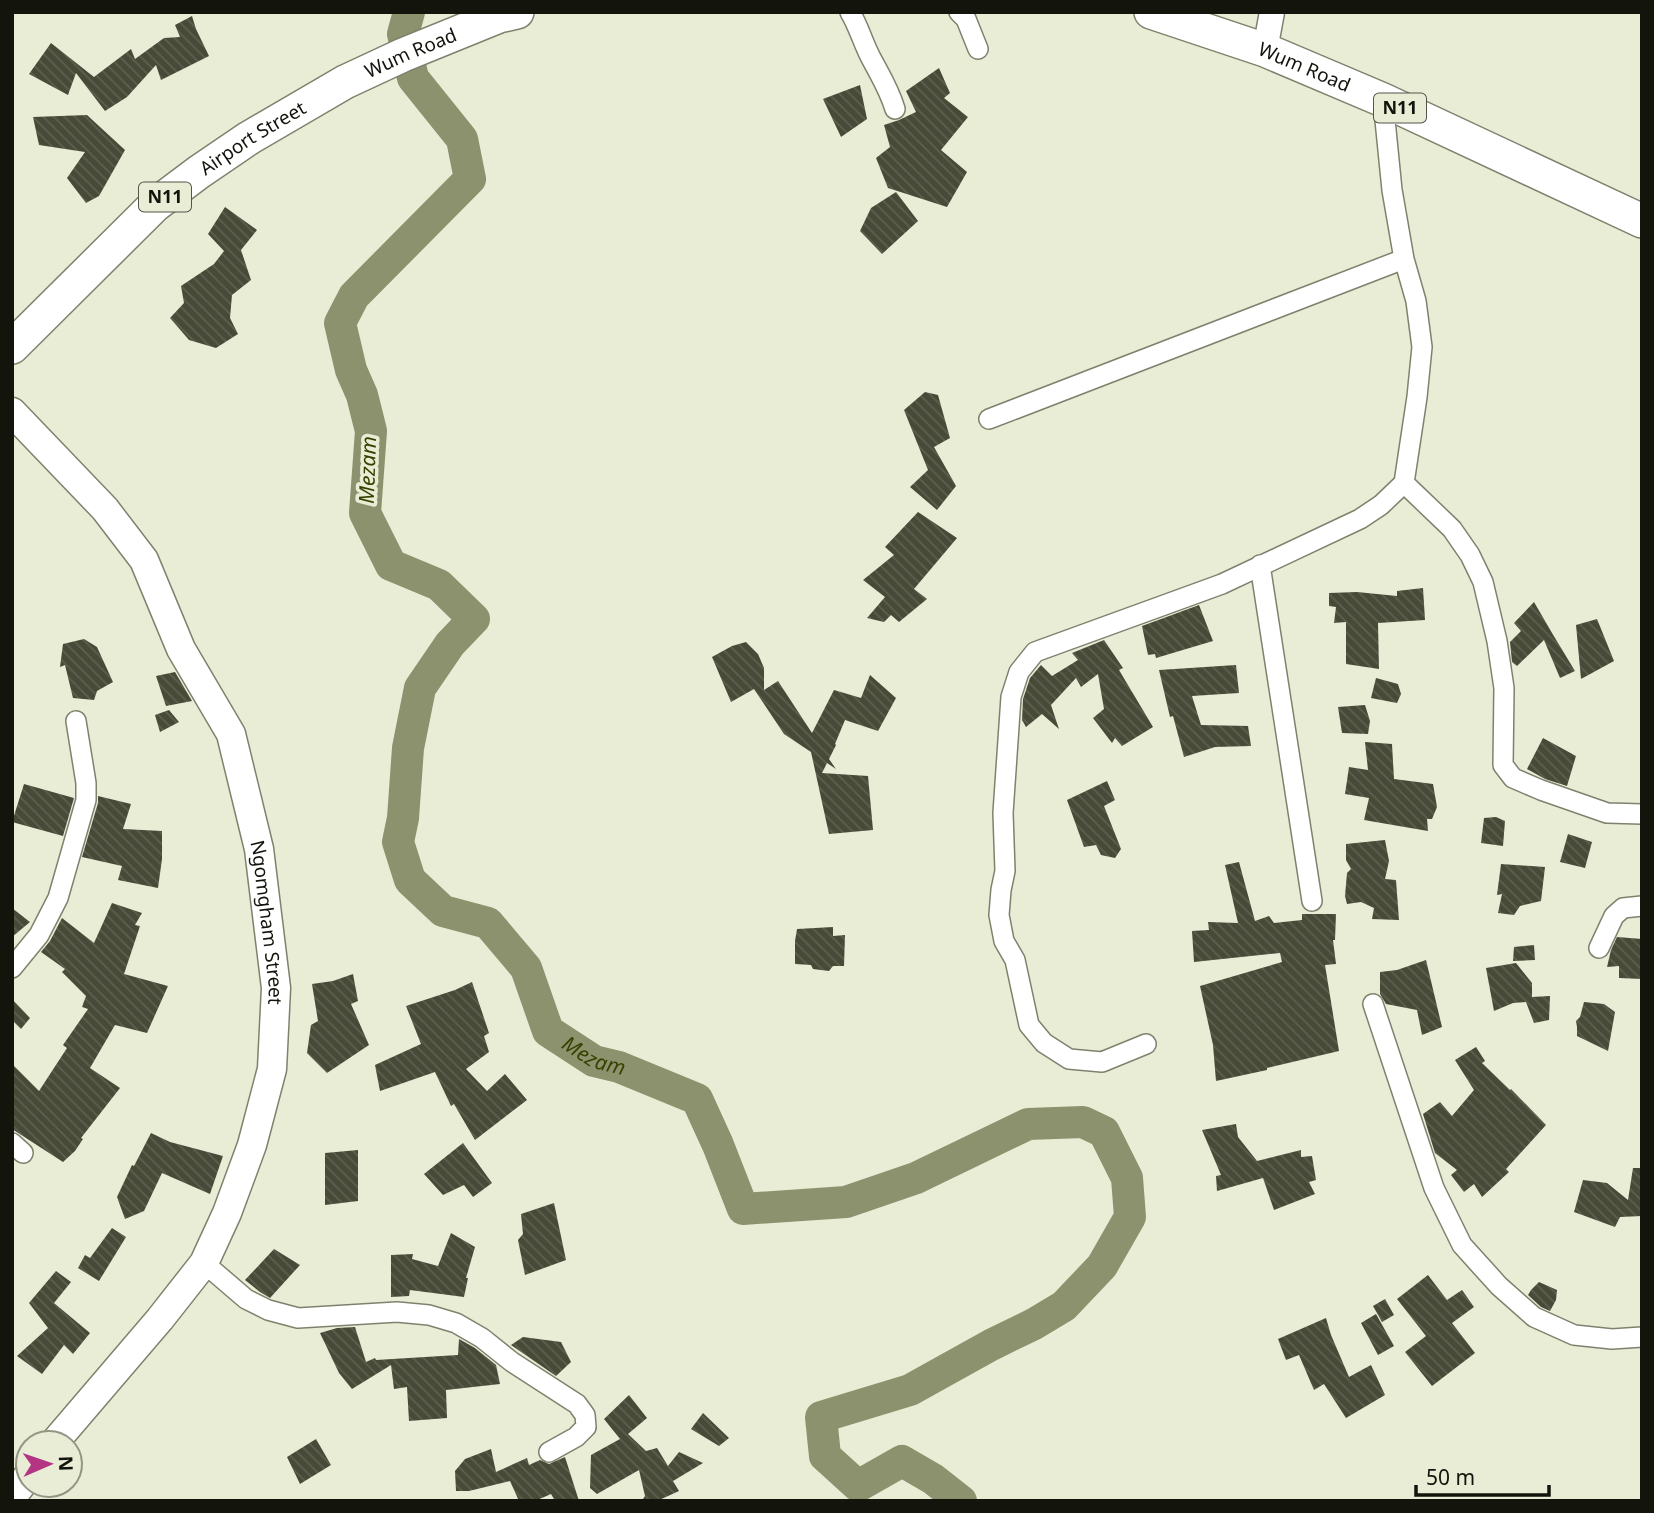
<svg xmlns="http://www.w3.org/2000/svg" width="1654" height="1513" viewBox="0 0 1654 1513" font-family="'Noto Sans',sans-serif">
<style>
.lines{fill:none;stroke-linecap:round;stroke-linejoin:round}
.river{stroke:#8b926d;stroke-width:32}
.building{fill:url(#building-back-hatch)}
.minor-casing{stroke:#7e826d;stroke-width:22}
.tertiary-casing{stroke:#7e826d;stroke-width:27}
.secondary-casing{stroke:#7e826d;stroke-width:31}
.trunk-casing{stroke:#7e826d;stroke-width:36}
.minor{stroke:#fff;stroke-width:19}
.tertiary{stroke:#fff;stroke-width:24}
.secondary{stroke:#fff;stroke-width:28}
.trunk{stroke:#fff;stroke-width:33}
.labels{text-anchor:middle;stroke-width:7;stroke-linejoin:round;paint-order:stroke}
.shield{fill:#e9edd6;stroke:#535549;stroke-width:2}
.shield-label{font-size:18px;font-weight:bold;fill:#13140c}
.street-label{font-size:19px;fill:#13140c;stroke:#e9edd6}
.water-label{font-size:21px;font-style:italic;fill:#3a4100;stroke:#e9edd6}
</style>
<defs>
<pattern id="building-back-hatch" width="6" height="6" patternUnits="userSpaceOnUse" patternTransform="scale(1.75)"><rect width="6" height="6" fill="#464a37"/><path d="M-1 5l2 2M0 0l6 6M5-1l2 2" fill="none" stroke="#5d6050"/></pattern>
</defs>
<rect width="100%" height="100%" fill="#e9edd6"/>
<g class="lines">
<path class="river" id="s1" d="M 409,12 L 403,34 L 413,78 L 462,139 L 470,179 L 354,296 L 340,323 L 351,370 L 362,395 L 371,431 L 365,513 L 391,565 L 439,585 L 474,619 L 450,644 L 420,688 L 408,748 L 403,818 L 398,842 L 410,880 L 443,911 L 488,923 L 526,968 L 548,1031 L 594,1061 L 619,1067 L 697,1099 L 718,1145 L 743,1209 L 846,1202 L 916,1178 L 1028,1124 L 1083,1122 L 1104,1132 L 1127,1178 L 1130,1217 L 1102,1266 L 1064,1306 L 1034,1324 L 991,1345 L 910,1390 L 821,1417 L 825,1456 L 858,1486 L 902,1461 L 933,1479 L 961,1501"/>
</g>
<path class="building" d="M 192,16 L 196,29 L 209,56 L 161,80 L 156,65 L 127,97 L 105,111 L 76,73 L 68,95 L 29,74 L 51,43 L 94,77 L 131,49 L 135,59 L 164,38 L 180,37 L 175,25 Z
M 939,68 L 950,93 L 944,98 L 968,117 L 941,150 L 967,172 L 947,207 L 888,188 L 876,158 L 890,147 L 884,125 L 899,120 L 916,112 L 906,91 Z
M 860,85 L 867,119 L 841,137 L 823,99 Z
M 87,115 L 125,150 L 99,196 L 86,203 L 67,178 L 85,152 L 39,145 L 33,117 Z
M 896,192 L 918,221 L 882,254 L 860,231 L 871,208 Z
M 225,207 L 257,230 L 241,250 L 251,280 L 232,295 L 230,318 L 238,334 L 216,348 L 189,340 L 170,318 L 184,303 L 181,286 L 214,264 L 224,251 L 208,234 Z
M 925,392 L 938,395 L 950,438 L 934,447 L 956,486 L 937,510 L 910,487 L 928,470 L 904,410 Z
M 918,512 L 957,538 L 914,589 L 927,599 L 899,622 L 891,615 L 884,622 L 867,618 L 885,597 L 863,580 L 894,555 L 885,547 Z
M 1423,588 L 1425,620 L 1378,623 L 1379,669 L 1346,664 L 1346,622 L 1334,623 L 1336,607 L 1329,606 L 1329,593 L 1357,592 L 1397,596 L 1397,591 Z
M 1534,602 L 1552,633 L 1575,671 L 1560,678 L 1544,640 L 1517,666 L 1512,662 L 1510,642 L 1521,631 L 1514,623 Z
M 1199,605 L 1213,641 L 1156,658 L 1155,654 L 1148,655 L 1142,626 Z
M 1597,619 L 1614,661 L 1581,679 L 1576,625 Z
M 84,639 L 97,647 L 113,682 L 97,691 L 94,700 L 73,698 L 65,665 L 60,667 L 63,644 Z
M 1104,640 L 1123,668 L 1119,670 L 1153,727 L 1122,746 L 1115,738 L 1112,743 L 1093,718 L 1104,709 L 1098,674 L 1081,687 L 1076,678 L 1051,705 L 1059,729 L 1042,714 L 1026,727 L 1022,720 L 1023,699 L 1030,678 L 1041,665 L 1052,676 L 1078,660 L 1072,653 Z
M 746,642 L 758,654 L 764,668 L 764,690 L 778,681 L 812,733 L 834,690 L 861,698 L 870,675 L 896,698 L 878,731 L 845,720 L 835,744 L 836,745 L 829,759 L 836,769 L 827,763 L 822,773 L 868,776 L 873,830 L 829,834 L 811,752 L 784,734 L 754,689 L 731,702 L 712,657 L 732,646 Z
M 1236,665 L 1239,693 L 1192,696 L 1201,725 L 1248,726 L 1251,746 L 1215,747 L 1184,757 L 1173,716 L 1170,717 L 1159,670 Z
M 175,672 L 192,701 L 166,706 L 156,676 Z
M 1376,678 L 1398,684 L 1401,694 L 1397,703 L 1371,698 Z
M 1365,705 L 1370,721 L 1368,734 L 1342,733 L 1338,707 Z
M 169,710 L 179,722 L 160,732 L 155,715 Z
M 1543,738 L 1576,756 L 1567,786 L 1545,779 L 1527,769 Z
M 1365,742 L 1392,744 L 1394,779 L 1433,784 L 1437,807 L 1432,819 L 1427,819 L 1428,831 L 1364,820 L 1369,798 L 1345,794 L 1349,767 L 1368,770 Z
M 1107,781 L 1115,800 L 1104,806 L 1121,849 L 1115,858 L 1101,855 L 1096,845 L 1084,847 L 1067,800 Z
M 24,784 L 74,798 L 63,836 L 12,822 Z
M 98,796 L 131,804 L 123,829 L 162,831 L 162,859 L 158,888 L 118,880 L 122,866 L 82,857 L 98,803 Z
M 1496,817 L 1505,821 L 1503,846 L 1481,843 L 1484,818 Z
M 1568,834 L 1592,842 L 1585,868 L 1560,862 Z
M 1385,840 L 1389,861 L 1385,879 L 1396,880 L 1399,920 L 1372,919 L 1374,908 L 1361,902 L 1347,904 L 1345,896 L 1347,873 L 1351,869 L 1346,860 L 1346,844 Z
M 1239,862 L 1255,921 L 1269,916 L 1274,923 L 1302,920 L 1302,914 L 1336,914 L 1335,940 L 1333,940 L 1336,964 L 1325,965 L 1339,1051 L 1267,1068 L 1267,1070 L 1216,1081 L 1213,1045 L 1200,986 L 1282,962 L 1280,953 L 1194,962 L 1192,931 L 1209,930 L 1208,922 L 1238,923 L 1225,865 Z
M 1501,864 L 1545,867 L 1541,901 L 1520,906 L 1514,915 L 1498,913 L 1502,894 L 1497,895 Z
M 112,903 L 142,913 L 135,925 L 140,926 L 124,974 L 168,986 L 147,1033 L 115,1025 L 90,1068 L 120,1088 L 81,1138 L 83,1139 L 75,1151 L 63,1162 L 12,1129 L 12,1064 L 39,1091 L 67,1048 L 63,1045 L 88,1009 L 82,1007 L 86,996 L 62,972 L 65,969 L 41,952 L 50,941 L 62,918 L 94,943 Z
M 12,908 L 30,922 L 12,937 Z
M 833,927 L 833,936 L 845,935 L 844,966 L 833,966 L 829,971 L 813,969 L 811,965 L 795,964 L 795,941 L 797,929 Z
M 1617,937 L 1642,939 L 1642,979 L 1619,978 L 1619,966 L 1607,967 L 1611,950 Z
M 1534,945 L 1535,960 L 1513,961 L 1514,947 Z
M 1426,960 L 1442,1027 L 1422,1035 L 1417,1010 L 1386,1004 L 1380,994 L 1380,972 L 1397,970 Z
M 1516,963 L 1532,983 L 1532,997 L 1550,996 L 1549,1020 L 1534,1023 L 1526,1002 L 1513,1003 L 1494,1011 L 1486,968 Z
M 353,974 L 358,1001 L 351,1004 L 369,1045 L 327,1073 L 307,1053 L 311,1025 L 318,1021 L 312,984 L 333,981 Z
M 472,982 L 489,1033 L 484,1036 L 489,1052 L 466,1069 L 487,1091 L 505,1074 L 527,1100 L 475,1140 L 454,1104 L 451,1106 L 435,1072 L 380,1091 L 375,1065 L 421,1044 L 406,1006 L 455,990 Z
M 12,999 L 30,1018 L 21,1029 L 12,1020 Z
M 1584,1002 L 1604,1004 L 1615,1012 L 1608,1051 L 1577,1036 L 1577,1027 L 1576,1021 L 1580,1017 Z
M 1476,1047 L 1485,1061 L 1482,1063 L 1510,1090 L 1511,1089 L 1546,1125 L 1506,1169 L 1509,1172 L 1482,1197 L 1474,1184 L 1464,1192 L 1451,1175 L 1457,1170 L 1435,1153 L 1423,1114 L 1440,1102 L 1452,1116 L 1474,1090 L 1455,1060 Z
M 1236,1124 L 1238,1137 L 1257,1161 L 1301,1150 L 1301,1157 L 1312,1156 L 1316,1180 L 1309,1182 L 1315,1194 L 1274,1210 L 1263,1178 L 1217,1191 L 1216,1176 L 1221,1175 L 1202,1130 Z
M 151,1133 L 170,1142 L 223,1156 L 210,1194 L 162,1173 L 144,1211 L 125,1219 L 117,1197 L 132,1165 L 134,1166 Z
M 463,1143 L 492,1183 L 473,1197 L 464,1185 L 443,1195 L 424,1174 Z
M 358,1150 L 358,1201 L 325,1205 L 325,1153 Z
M 1633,1168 L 1642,1168 L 1642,1216 L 1620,1217 L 1615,1227 L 1574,1212 L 1583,1180 L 1607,1183 L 1628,1200 Z
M 554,1203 L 566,1260 L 525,1275 L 518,1240 L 523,1234 L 521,1214 Z
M 112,1228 L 126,1237 L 99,1281 L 78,1268 L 85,1255 L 90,1258 Z
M 451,1233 L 475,1247 L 466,1278 L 468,1278 L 464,1297 L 410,1290 L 409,1296 L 391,1297 L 391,1255 L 413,1254 L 412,1259 L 438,1266 Z
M 274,1249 L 300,1265 L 270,1298 L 260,1292 L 245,1280 Z
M 56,1271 L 71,1282 L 54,1303 L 90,1333 L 73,1354 L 64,1345 L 42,1374 L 17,1356 L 48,1328 L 29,1303 Z
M 1428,1275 L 1447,1300 L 1462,1290 L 1474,1307 L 1452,1323 L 1475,1353 L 1432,1386 L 1405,1352 L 1426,1336 L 1397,1299 Z
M 1539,1282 L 1557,1290 L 1556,1300 L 1550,1311 L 1541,1307 L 1528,1295 L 1531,1290 Z
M 1385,1299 L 1394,1315 L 1382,1322 L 1373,1306 Z
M 1376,1314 L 1394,1346 L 1378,1355 L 1361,1323 Z
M 1326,1318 L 1331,1335 L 1349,1377 L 1371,1365 L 1385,1395 L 1346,1418 L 1324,1384 L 1314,1390 L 1299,1355 L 1286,1360 L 1278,1339 Z
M 355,1327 L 366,1362 L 375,1358 L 376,1360 L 458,1355 L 459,1339 L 475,1348 L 496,1365 L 500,1384 L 446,1390 L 447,1418 L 409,1421 L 407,1387 L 394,1389 L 391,1365 L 352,1389 L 339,1373 L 320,1333 L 337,1328 Z
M 523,1337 L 561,1342 L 571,1362 L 556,1376 L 511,1345 Z
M 629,1395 L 647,1418 L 628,1434 L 646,1451 L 657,1448 L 668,1466 L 679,1452 L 703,1463 L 673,1481 L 679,1491 L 657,1501 L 646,1501 L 646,1499 L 643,1499 L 645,1496 L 639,1470 L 597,1494 L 590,1488 L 591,1455 L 620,1439 L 604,1419 Z
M 703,1413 L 729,1438 L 719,1446 L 691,1429 Z
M 316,1439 L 331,1465 L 300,1484 L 287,1457 Z
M 491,1449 L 496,1472 L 527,1458 L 529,1465 L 540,1460 L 549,1464 L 565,1457 L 579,1501 L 555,1501 L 551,1494 L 535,1501 L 519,1501 L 510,1481 L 469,1491 L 456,1491 L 455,1471 L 465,1459 Z"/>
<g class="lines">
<g class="minor-casing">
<path id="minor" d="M 850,12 C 859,27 863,43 871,58 C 881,77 889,89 895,109
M 959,12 L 966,19 L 978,49
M 989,419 L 1404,259
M 1404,483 L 1452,529 L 1470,555 L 1483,582 L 1497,641 L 1504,688 L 1503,765 L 1513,778 L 1541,790 L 1607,813 L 1642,814
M 1260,565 L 1312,901
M 1599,948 L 1614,916 L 1623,908 L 1642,906
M 12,968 L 39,935 L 58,898 L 86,800 L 86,783 L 76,721
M 1373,1004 L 1434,1188 L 1462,1245 L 1499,1286 L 1534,1317 L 1574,1335 L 1612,1339 L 1642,1337
M 1146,1044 L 1102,1062 L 1069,1059 L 1044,1043 L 1029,1025 L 1015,960 L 1004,941 L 999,915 L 1001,890 L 1005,871 L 1003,813 L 1011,697 L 1019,672 L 1035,652 L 1222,584 L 1360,519 L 1381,505 L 1404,483 L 1417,397 L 1422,347 L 1416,301 L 1404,259 L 1392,190 L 1383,100
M 12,1143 L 23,1153
M 204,1263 L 246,1299 L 268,1310 L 298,1318 L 397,1312 L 429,1315 L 456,1323 L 482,1338 L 512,1362 L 577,1404 L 585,1415 L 586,1427 L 576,1437 L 549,1452"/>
</g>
<g class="tertiary-casing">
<path id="tertiary" d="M 1265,50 L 1272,12"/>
</g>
<g class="secondary-casing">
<g id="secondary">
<path id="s2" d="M 12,412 L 105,509 L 144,560 L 181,649 L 231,734 L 259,849 L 276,988 L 272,1069 L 252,1145 L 227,1213 L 204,1263 L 160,1319 L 54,1443"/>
<path d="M 12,1497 L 28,1476"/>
</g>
</g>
<g class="trunk-casing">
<g id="trunk">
<path id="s3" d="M 1151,12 L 1265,50 L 1383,100 L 1642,221"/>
<path id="s4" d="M 12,347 L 155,205 L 199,172 L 249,138 L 345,82 L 403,55 L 499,16 L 517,12"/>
</g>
</g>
<use href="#minor" class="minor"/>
<use href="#tertiary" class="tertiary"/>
<use href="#secondary" class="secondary"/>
<use href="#trunk" class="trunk"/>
</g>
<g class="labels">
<g class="shield">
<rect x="1374" y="93.5" width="52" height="29" rx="5"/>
<rect x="139" y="182.5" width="52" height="29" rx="5"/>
</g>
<g class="shield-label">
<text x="1400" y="114">N11</text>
<text x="165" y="203">N11</text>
</g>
<g class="street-label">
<text dy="7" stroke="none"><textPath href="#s4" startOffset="500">Wum Road</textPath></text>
<text dy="7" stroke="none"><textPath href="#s3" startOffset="163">Wum Road</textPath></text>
<text dy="7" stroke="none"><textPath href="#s4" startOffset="320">Airport Street</textPath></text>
<text dy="7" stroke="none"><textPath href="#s2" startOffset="586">Ngomgham Street</textPath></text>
</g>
<g class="water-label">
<text transform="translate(368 470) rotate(-88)" y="7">Mezam</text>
<text dy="7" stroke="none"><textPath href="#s1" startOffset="1290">Mezam</textPath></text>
</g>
</g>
<rect width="1654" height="1513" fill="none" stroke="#13140c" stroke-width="28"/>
<g transform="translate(49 1464) rotate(88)"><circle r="33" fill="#e9edd6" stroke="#939685" stroke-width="2"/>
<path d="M0-5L12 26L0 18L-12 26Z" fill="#b43583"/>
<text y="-10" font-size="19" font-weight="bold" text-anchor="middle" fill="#13140c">N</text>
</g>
<path d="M1416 1485v10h133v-10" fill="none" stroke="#13140c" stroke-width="3.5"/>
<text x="1426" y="1485" font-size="21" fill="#13140c" stroke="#e9edd6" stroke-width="5" paint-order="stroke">50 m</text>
</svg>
